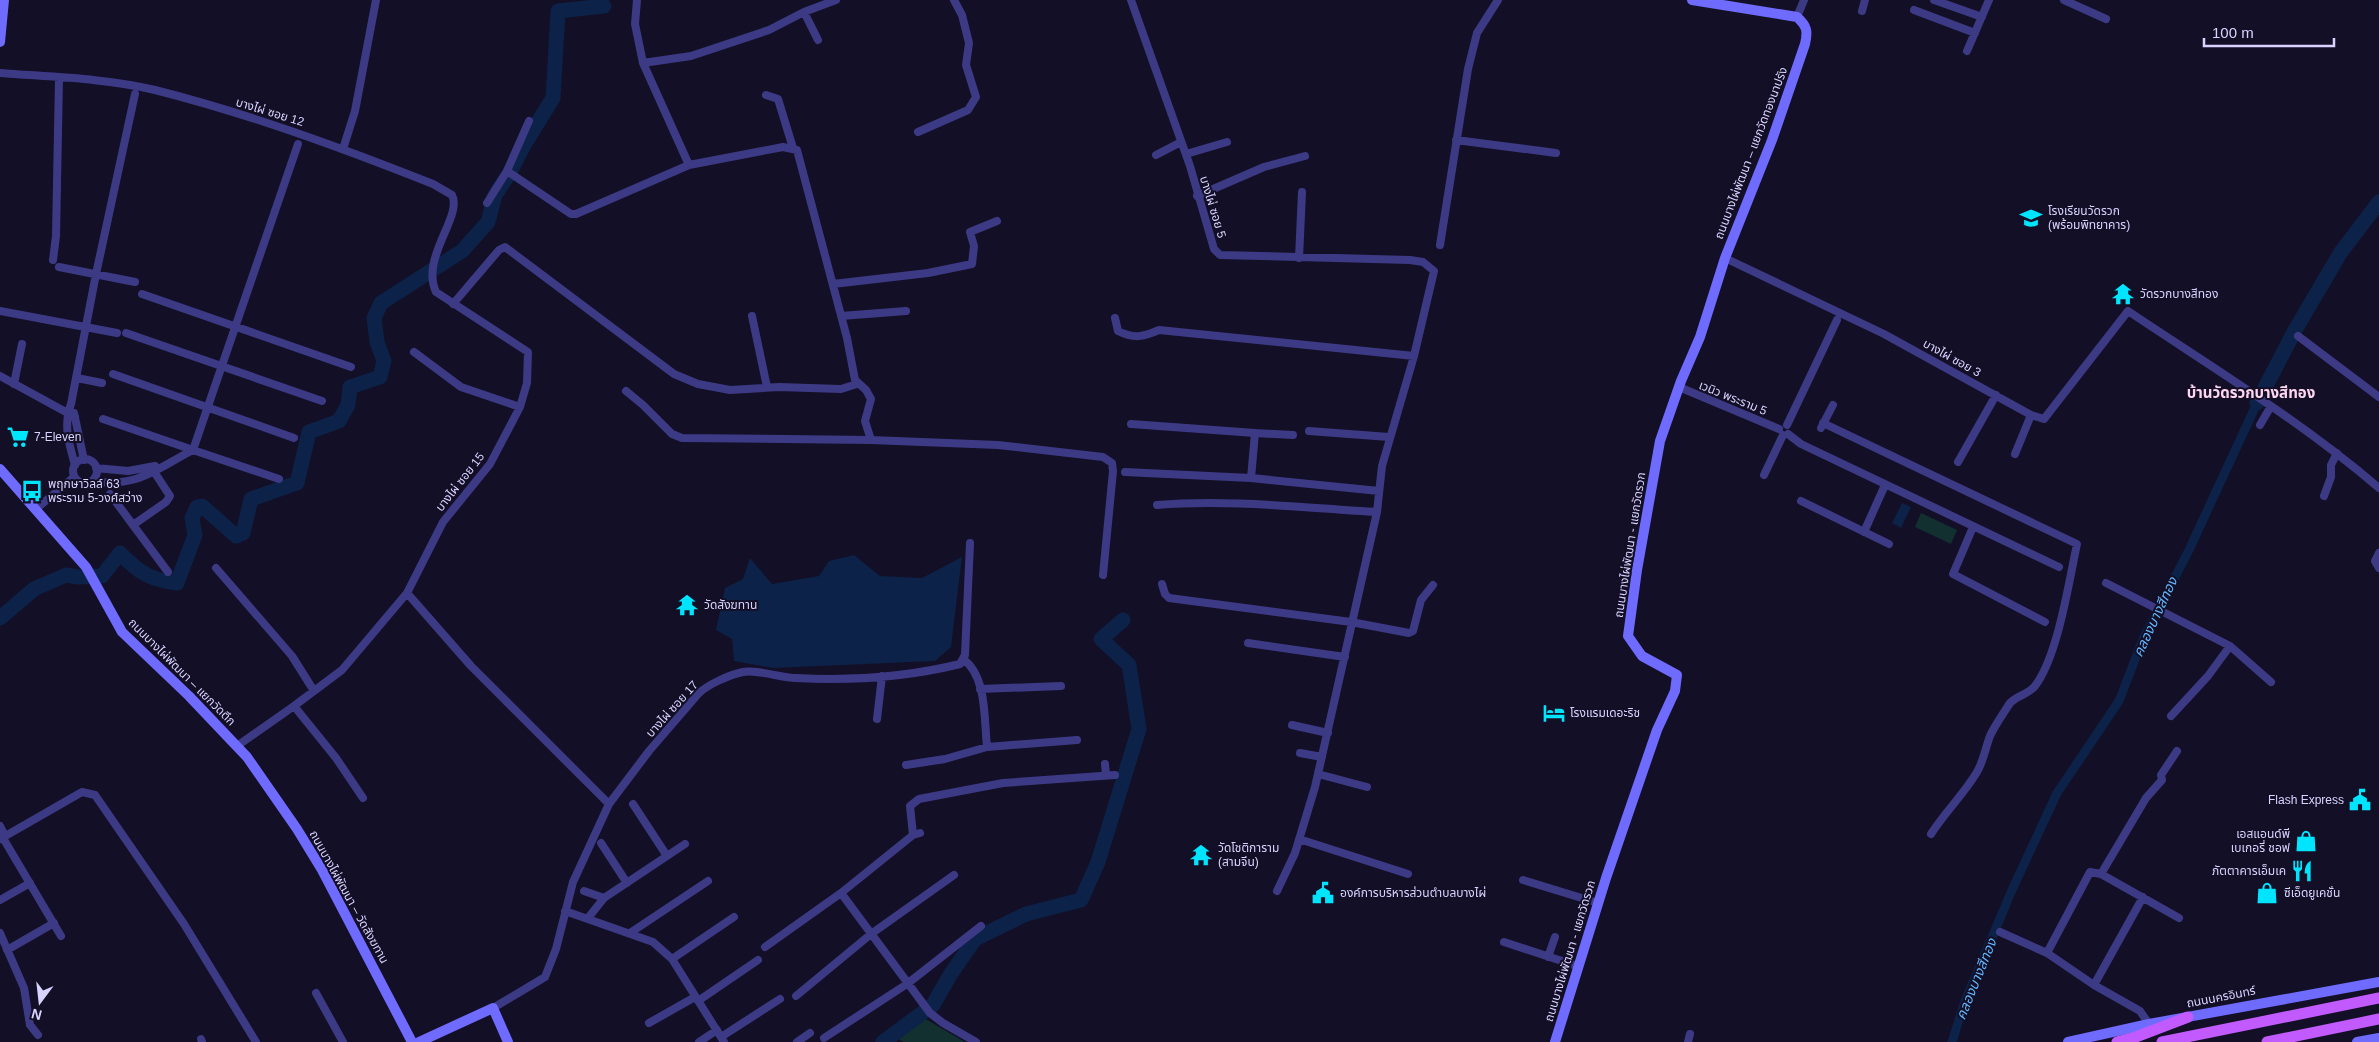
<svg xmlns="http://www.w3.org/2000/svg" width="2379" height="1042" viewBox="0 0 2379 1042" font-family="Arial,'Noto Sans Thai',sans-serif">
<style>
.green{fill:#12302f}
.water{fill:#0c2248}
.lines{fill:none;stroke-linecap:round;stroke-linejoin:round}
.canal{stroke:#0c2248;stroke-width:9}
.river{stroke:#0c2248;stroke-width:15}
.street{stroke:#3d3a85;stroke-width:8}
.secondary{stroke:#6f6bff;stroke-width:10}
.primary{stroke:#c25bff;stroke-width:11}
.labels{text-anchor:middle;stroke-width:4;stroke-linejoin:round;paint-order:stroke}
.street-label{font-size:12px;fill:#d9d4ff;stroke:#130f26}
.poi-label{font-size:12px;fill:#d9d4ff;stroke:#130f26;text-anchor:start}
.water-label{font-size:14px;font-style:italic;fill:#62b6ff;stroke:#130f26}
.quarter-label{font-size:15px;font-weight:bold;fill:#ffd6f0;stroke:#130f26}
</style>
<rect width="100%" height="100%" fill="#130f26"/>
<path class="green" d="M 1921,513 L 1957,530 L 1951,544 L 1915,527 Z
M 924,1018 L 965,1042 L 903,1042 L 896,1037 Z"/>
<path class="water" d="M 1902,503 L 1911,507 L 1901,528 L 1892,523 Z
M 854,555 L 880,576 L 922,578 L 962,557 L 951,647 L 935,661 L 773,668 L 734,661 L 732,639 L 716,630 L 725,588 L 743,579 L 750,558 L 772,584 L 819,576 L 829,561 Z"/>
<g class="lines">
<path class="canal" d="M 1952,1042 L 1965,1001 L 2012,890 L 2057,793 L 2119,701 L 2143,639 L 2189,550 L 2257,403"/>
<path class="river" d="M 2257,403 L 2295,330 L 2341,252 L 2379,202
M 0,618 L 34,589 L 66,575 L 78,577 L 102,576 L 120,553 C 138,572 150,580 177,583 L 195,535 L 192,518 L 197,507 L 202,506 L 236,536 L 243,533 L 251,499 L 297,483 L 309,432 L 339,421 L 348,405 L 350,387 L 380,377 L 384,361 L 377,342 L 374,318 L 381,303 L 462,251 L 488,222 L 495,195 L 509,174 L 524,145 L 553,98 L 558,11 L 604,6
M 883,1042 L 933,1005 L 950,975 L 975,939 L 1026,914 L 1081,900 L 1098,862 L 1139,729 L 1129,665 L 1101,639 L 1123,620"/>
<path class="street" d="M 637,0 L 635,24 L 643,63
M 1131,0 L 1190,166 L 1214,249 L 1220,255 L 1410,260 L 1423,262 L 1434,271 L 1414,356 L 1382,466 L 1377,512 L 1315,787 L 1295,853 L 1277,891
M 1934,0 L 1982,17
M 2064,0 L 2106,19
M 1914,10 L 1975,33
M 1862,11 L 1865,0
M 804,12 L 818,40
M 1797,17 L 1804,0
M 1967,51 L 1989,0
M 0,73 C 51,77 105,78 155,90 C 250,114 342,148 433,184 L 452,195 C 463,216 420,258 436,292 L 528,352 L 527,383 L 520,407 L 490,464 L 443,522 L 407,593 L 342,670 L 294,706 L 237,746
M 766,95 L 778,99 L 793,148
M 529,121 L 507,171 L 571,214 L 576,214 L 689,165 L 783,147 L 797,150 L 847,338 L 855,380 L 866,390 L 871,399 L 865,421 L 871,440
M 918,132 L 968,110 L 976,97 L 966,65 L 969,43 L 962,15 L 954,0
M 1456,140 L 1556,153
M 343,149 L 355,111 L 376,0
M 1186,154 L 1227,142
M 1156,155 L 1181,142
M 689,165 L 643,63 L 691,56 L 769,30 L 804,12 L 836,0
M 1197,196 L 1264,167 L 1305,156
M 487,203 L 507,171
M 1440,245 L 1468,69 L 1477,33 L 1498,0
M 1299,258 L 1302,192
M 1725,258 L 1884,334 L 2031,415 L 2044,419 L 2128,311 C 2213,368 2301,421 2379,488
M 53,260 L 56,236 L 59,78
M 59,267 L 135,282
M 833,284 L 928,273 L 972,264 L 974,246 L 970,232 L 997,221
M 142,294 L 351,367
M 453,304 L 499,250 L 505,247 L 674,374 L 698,384 L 730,390 L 779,387 L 841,389 L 857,384
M 0,311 L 117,333
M 752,316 L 767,387
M 841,316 L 906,311
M 1115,318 L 1118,331 C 1134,339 1143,337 1159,330 L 1414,356
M 126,333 L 322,401
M 2298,336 L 2379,397
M 414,352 L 461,387 L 520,407
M 113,374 L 294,438
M 0,376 L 75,417
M 77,378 L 102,383
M 14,384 L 22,344
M 1679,387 L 1779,429
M 626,391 L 643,405 L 672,434 L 682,438 L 871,440 L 998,445 L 1103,457 L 1112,463 L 1113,471 L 1103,575
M 74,413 L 84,460
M 103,419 L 193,450 L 298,144
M 1823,423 L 2077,544 C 2069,581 2058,656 2035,686 C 2029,694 2018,695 2010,703 C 2003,714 1995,725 1990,736 C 1985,749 1984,760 1977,772 C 1964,794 1945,812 1931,834
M 1131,424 L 1255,433 L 1251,478
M 1787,425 L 1837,320
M 2260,425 L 2271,406
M 1821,428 L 1833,405
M 1309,431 L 1389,437
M 1255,433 L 1293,435
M 1788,434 L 1801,444 L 2059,567
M 2015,454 L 2031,415
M73 471a12 12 0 1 1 24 0a12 12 0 1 1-24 0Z
M 1958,462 L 1996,395
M 75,465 C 69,444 63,425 71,404 L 96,274 L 135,94
M 151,467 L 170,496 L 166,502 L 133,525 L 168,572
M 96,468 L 128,471 L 155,466
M 1125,472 L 1251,478 L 1379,491
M 1764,475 L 1783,435
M 91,481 C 138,488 154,470 193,450 L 279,479
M 110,494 L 133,525
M 2324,496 L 2331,477 L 2331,465 L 2337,453
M 1801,501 L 1889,544
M 1157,505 C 1228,499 1305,508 1377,512
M 36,509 L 74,477
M 1973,527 L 1953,574 L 2045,622
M 1864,532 L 1885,485
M 2379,553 L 2375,561 L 2379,568
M 216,568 L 292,656 L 314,691
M 2106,583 L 2230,646 L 2271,682
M 1162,584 L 1165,594 L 1169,598 L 1351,622 L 1409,633 L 1413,631 L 1421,600 L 1433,585
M 407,593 L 471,666 L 609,804
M 1248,643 L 1345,657
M 963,659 C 987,676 984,719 987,747
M 980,689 L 1061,686
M 294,706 L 336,758 L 363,798
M 2171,716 L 2208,676 L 2230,646
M 877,719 L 882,676
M 1292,725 L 1328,733
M 1300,753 L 1322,757
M 1105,764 L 1106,775
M 906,765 L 945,759 L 987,747 L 1077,740
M 1318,774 L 1367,787
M 633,804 L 667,856
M 0,826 L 5,836
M 920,833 L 913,835 L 910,806 L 919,799 L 1003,783 L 1115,775
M 3,838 L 61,936
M 0,839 L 82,792 L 95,795 L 184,924 L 256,1042
M 1299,839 L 1408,874
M 601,843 L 627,883
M 2101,874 L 2146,798 L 2162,780 L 2161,775 L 2177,751
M 1523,880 L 1598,903
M 584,891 L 604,898
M 841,893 L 930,1013 L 943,1023 L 976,1042
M 0,900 L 30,883
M 565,911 L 653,942 L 672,959 L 724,1042
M 588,918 L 604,898 L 685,844
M 2000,932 L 2047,953
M 0,933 L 24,988 L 30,1025 L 38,1035
M 630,933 L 708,881
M 1504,942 L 1577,966
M 765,947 L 841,893 L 913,835
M 7,950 L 54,923
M 1548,957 L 1555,937
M 672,959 L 734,917
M 2094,985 L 2143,897
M 316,993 L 343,1042
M 796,996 L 871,934 L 954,875
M 698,1001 L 758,960
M 493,1008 L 545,977 L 556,949 L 573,882 L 609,804 L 649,751 L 699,693 C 709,684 729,675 743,672 C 757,669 781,678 796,678 C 851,681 907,677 960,664 L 965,655 L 970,543
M 649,1023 L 695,997
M 2149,1024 L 2140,1011 L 2094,985 L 2047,953 L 2090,872 L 2101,874 L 2179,918
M 721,1037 L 780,999
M 824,1038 L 907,984 L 981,926
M 201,1039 L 202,1042
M 699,1042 L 717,1030
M 797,1042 L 810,1033
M 1688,1042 L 1690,1034"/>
<path class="secondary" d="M 0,42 L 4,0
M 0,469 L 86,567 L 122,632 L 189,696 L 247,757 L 297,829 L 322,870 L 412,1042
M 419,1042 L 493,1008 L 508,1042
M 1555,1042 L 1606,878 L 1657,730 L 1675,691 L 1677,675 L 1642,656 L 1628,636 L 1637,570 L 1660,441 L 1681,381 L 1700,337 L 1725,258 L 1772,140 L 1805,44 C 1808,31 1807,26 1797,17 L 1692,0
M 2068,1042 L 2149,1024 L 2379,982
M 2357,1042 L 2379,1038"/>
<path class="primary" d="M 2117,1042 L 2136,1037 L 2188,1017
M 2162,1042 L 2379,998
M 2267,1042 L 2379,1019"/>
</g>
<defs>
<g id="school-bare" transform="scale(1.725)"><path d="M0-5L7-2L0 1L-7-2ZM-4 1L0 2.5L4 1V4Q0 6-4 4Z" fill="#00e5ff" stroke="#130f26" stroke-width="2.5" paint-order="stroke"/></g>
<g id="temple-bare" transform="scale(1.725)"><path d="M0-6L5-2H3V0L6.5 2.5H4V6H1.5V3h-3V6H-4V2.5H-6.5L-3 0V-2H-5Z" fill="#00e5ff" stroke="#130f26" stroke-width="2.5" paint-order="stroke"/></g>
<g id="supermarket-bare" transform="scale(1.725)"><path d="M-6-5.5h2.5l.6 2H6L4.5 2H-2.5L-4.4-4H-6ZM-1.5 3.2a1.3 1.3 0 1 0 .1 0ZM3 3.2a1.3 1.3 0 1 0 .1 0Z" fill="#00e5ff" stroke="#130f26" stroke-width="2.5" paint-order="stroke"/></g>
<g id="bus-bare" transform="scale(1.725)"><path d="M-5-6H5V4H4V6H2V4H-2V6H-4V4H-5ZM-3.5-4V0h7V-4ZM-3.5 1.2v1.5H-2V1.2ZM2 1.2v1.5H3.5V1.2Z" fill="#00e5ff" stroke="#130f26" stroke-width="2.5" paint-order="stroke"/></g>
<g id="hotel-bare" transform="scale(1.725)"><path d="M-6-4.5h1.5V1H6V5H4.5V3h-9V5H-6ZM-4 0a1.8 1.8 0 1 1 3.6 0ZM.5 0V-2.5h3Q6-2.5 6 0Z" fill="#00e5ff" stroke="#130f26" stroke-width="2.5" paint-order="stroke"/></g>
<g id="civic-bare" transform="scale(1.725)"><path d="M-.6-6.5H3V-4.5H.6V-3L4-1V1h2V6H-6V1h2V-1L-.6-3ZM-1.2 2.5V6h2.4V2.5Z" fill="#00e5ff" stroke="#130f26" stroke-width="2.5" paint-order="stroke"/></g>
<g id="shop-bare" transform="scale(1.725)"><path d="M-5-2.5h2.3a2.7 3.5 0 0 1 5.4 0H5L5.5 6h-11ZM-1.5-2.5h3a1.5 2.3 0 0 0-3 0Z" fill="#00e5ff" stroke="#130f26" stroke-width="2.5" paint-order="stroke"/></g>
<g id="restaurant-bare" transform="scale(1.725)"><path d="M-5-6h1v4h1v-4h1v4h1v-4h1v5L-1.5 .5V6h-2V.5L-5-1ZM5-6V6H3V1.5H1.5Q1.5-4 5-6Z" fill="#00e5ff" stroke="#130f26" stroke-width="2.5" paint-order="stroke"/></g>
</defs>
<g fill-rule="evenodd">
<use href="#school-bare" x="2031" y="218"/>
<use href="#temple-bare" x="2123" y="294"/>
<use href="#supermarket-bare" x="18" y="437"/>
<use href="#bus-bare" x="32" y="491"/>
<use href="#temple-bare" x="687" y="605"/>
<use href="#hotel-bare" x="1554" y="713"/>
<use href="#civic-bare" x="2360" y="800"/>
<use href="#shop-bare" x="2306" y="841"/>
<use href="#temple-bare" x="1201" y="855"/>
<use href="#restaurant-bare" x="2302" y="871"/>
<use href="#civic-bare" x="1323" y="893"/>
<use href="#shop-bare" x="2267" y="893"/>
</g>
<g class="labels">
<g class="street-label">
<text transform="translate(270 112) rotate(17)" y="4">บางไผ่ ซอย 12</text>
<text transform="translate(1751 153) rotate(-69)" y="4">ถนนบางไผ่พัฒนา – แยกวัดทองนาปรัง</text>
<text transform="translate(1213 207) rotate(73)" y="4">บางไผ่ ซอย 5</text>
<text transform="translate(1952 358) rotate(29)" y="4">บางไผ่ ซอย 3</text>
<text transform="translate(1733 398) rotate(22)" y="4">เวนิว พระราม 5</text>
<text transform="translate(460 482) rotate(-52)" y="4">บางไผ่ ซอย 15</text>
<text transform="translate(1630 545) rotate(-81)" y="4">ถนนบางไผ่พัฒนา - แยกวัดรวก</text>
<text transform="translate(182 672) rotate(45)" y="4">ถนนบางไผ่พัฒนา – แยกวัดตึก</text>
<text transform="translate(672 709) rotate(-48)" y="4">บางไผ่ ซอย 17</text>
<text transform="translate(349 897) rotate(61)" y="4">ถนนบางไผ่พัฒนา – วัดสังฆทาน</text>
<text transform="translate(1570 951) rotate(-73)" y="4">ถนนบางไผ่พัฒนา - แยกวัดรวก</text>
<text transform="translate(2221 997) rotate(-11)" y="4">ถนนนครอินทร์</text>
</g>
<g class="poi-label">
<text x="2048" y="215">โรงเรียนวัดรวก<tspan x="2048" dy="14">(พร้อมพิทยาคาร)</tspan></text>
<text x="2140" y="298">วัดรวกบางสีทอง</text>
<text x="34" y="441">7-Eleven</text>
<text x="48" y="488">พฤกษาวิลล์ 63<tspan x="48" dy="14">พระราม 5-วงศ์สว่าง</tspan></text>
<text x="704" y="609">วัดสังฆทาน</text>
<text x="1570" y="717">โรงแรมเดอะริช</text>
<text x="2344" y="804" text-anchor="end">Flash Express</text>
<text x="2290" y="838" text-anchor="end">เอสแอนด์พี<tspan x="2290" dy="14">เบเกอรี่ ชอฟ</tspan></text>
<text x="1218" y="852">วัดโชติการาม<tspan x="1218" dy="14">(สามจีน)</tspan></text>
<text x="2286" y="875" text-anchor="end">ภัตตาคารเอ็มเค</text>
<text x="1340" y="897">องค์การบริหารส่วนตำบลบางไผ่</text>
<text x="2284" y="897">ซีเอ็ดยูเคชั่น</text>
</g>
<g class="water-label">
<text transform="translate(2155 617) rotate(-65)" y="5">คลองบางสีทอง</text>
<text transform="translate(1976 979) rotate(-68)" y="5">คลองบางสีทอง</text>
</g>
<g class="quarter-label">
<text x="2251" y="398">บ้านวัดรวกบางสีทอง</text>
</g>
</g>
<g transform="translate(40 1002) rotate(195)" stroke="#130f26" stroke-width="4" paint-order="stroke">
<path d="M0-4L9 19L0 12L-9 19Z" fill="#d9d4ff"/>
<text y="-8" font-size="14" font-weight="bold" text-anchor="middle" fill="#d9d4ff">N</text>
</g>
<path d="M2204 38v8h130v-8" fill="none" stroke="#d9d4ff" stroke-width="2.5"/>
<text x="2212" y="38" font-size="15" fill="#d9d4ff" stroke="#130f26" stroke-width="4" paint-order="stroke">100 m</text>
</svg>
